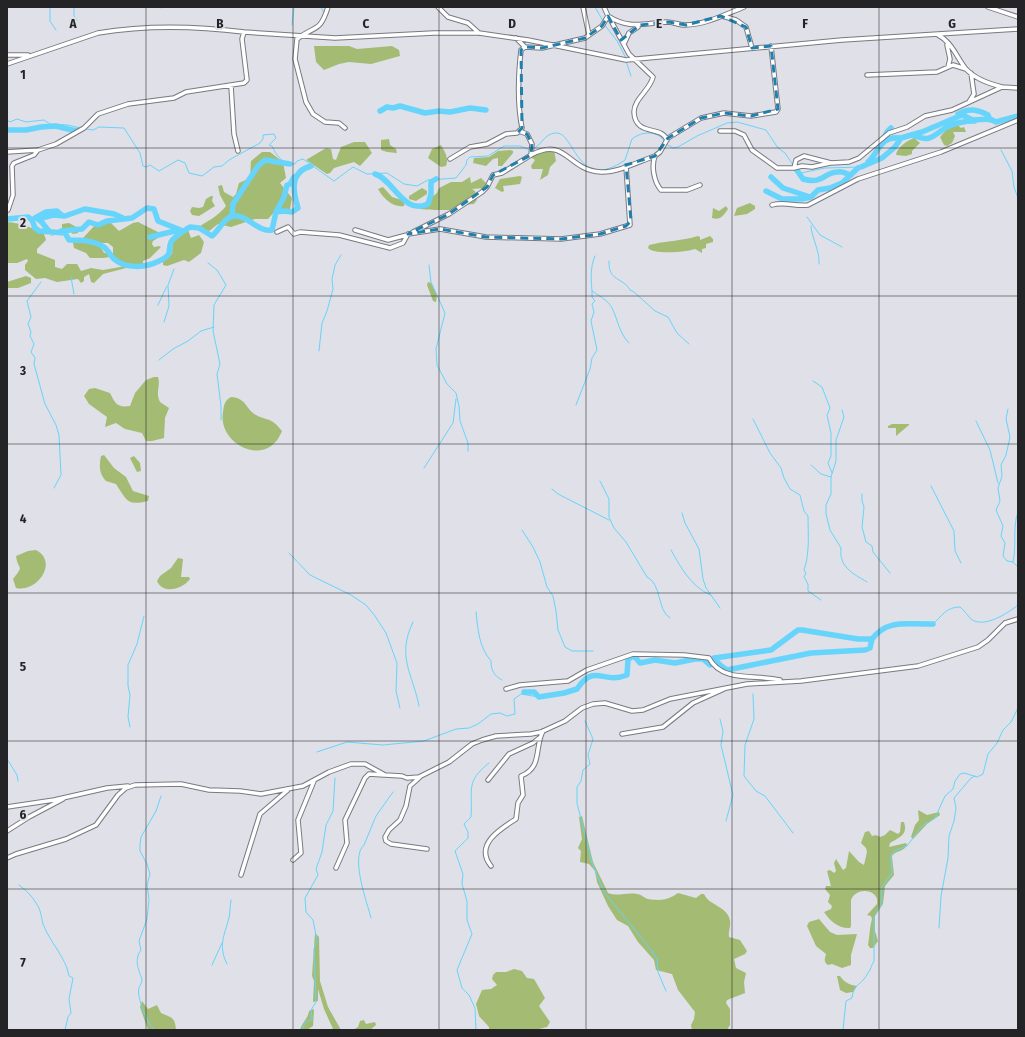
<svg xmlns="http://www.w3.org/2000/svg" width="1025" height="1037" viewBox="0 0 1025 1037" font-family="'Fira Sans Condensed',sans-serif">
<style>
.green{fill:#a4bb74}
.lines{fill:none;stroke-linecap:round;stroke-linejoin:round}
.stream{stroke:#67d4fc;stroke-width:1}
.river{stroke:#67d4fc;stroke-width:5.5}
.minor-casing{stroke:#797a81;stroke-width:5.5}
.minor{stroke:#fff;stroke-width:3.5}
.marked{fill:none;stroke:#217fac;stroke-width:3;stroke-dasharray:8 5;stroke-linejoin:round}
.grid{fill:none;stroke:#242427;stroke-width:1;stroke-opacity:0.55}
.grid-label{font-size:13px;text-anchor:middle;font-weight:bold;fill:#242427;stroke:#dfe0e8;stroke-width:4;stroke-linejoin:round;paint-order:stroke}
</style>
<rect width="100%" height="100%" fill="#dfe0e8"/>
<path class="green" d="M 314,46 L 349,46 L 357,49 L 392,46 L 399,50 L 400,56 L 371,64 L 349,62 L 339,64 L 324,70 L 316,62 Z
M 958,125 L 961,128 L 964,127 L 966,132 L 953,132 L 955,136 L 952,143 L 947,146 L 944,145 L 940,137 L 947,129 Z
M 914,138 L 920,143 L 912,151 L 912,154 L 906,156 L 896,155 C 897,147 907,141 914,138 Z
M 389,139 L 390,145 L 396,149 L 397,153 L 387,152 L 381,150 L 381,140 Z
M 354,142 L 365,142 L 372,153 L 360,166 L 354,162 L 334,168 L 330,173 L 327,174 L 306,160 L 326,148 L 331,149 L 333,159 L 336,160 L 341,147 Z
M 441,145 C 445,152 449,158 446,166 L 441,167 L 428,158 L 432,149 Z
M 510,150 L 513,151 L 513,153 L 502,166 L 498,166 L 498,158 L 493,159 L 486,166 L 473,163 L 474,158 L 489,157 L 498,151 Z
M 554,150 L 556,161 L 550,167 L 548,175 L 540,180 L 543,169 L 532,169 L 531,166 L 535,160 L 532,158 L 533,155 Z
M 262,152 L 270,152 L 283,162 L 286,178 L 280,183 L 292,198 L 290,209 L 285,212 L 276,210 L 268,219 L 255,219 L 231,227 L 218,224 L 208,232 L 199,230 L 200,226 C 210,220 219,215 226,206 L 220,195 L 218,186 L 222,185 L 224,192 L 233,197 L 236,194 L 239,183 L 250,178 L 251,161 Z
M 520,176 L 522,177 L 520,184 L 503,186 L 504,191 L 502,192 L 495,188 L 500,179 Z
M 470,177 L 471,183 L 481,178 L 487,184 L 484,188 L 472,189 L 475,191 L 477,200 L 474,204 C 465,204 458,209 450,210 C 446,210 423,210 421,209 L 422,205 L 437,193 L 439,188 L 451,182 L 462,182 Z
M 383,187 L 392,197 L 405,201 L 404,206 C 393,208 383,198 378,189 Z
M 422,188 L 427,191 L 427,194 L 416,201 L 409,199 L 409,196 Z
M 211,196 L 213,196 L 212,201 L 215,206 L 199,216 L 192,215 L 190,211 L 192,207 L 199,208 L 203,207 L 206,199 Z
M 750,203 L 755,206 L 755,209 L 747,214 L 734,216 L 737,208 Z
M 726,206 L 728,209 C 724,215 720,221 712,218 L 713,208 L 719,211 Z
M 7,222 C 21,223 33,228 44,234 L 46,240 L 37,249 L 37,253 L 55,260 L 55,267 L 62,269 L 67,264 L 77,264 L 81,271 L 91,268 L 103,270 L 126,266 L 126,268 L 103,274 L 94,283 L 91,282 L 89,274 L 84,277 L 84,281 L 81,283 L 78,279 L 57,282 L 45,278 L 36,279 L 25,270 L 25,265 L 28,261 L 27,259 L 17,263 L 7,263 Z
M 138,222 L 160,233 L 161,236 L 153,241 L 152,244 L 154,247 L 159,246 L 161,247 L 150,258 L 143,261 L 143,265 C 131,267 122,264 113,256 L 113,247 L 108,243 L 97,243 L 83,238 L 96,224 L 111,223 L 119,231 L 133,223 Z
M 69,223 L 78,228 L 78,233 L 73,234 L 70,231 L 62,229 L 62,224 Z
M 188,230 L 191,238 L 199,235 L 204,242 L 201,253 L 189,262 L 184,260 L 167,266 L 163,265 L 163,260 L 172,254 L 173,242 Z
M 698,236 L 700,237 L 700,240 L 710,236 L 713,239 L 713,242 L 706,244 L 706,248 L 702,249 L 702,253 L 695,249 C 687,252 653,255 648,248 L 649,245 C 665,241 681,241 698,236 Z
M 74,239 C 84,240 101,243 104,253 L 108,253 L 110,257 L 103,258 L 90,258 L 86,253 L 74,248 L 73,243 Z
M 26,276 L 31,278 L 31,283 L 18,288 L 7,288 L 7,282 Z
M 428,282 L 431,283 L 437,295 L 436,302 L 433,301 L 427,285 Z
M 154,377 L 158,377 C 161,386 155,392 160,402 L 169,408 L 165,418 L 164,438 L 152,441 L 146,441 L 142,433 L 125,429 L 116,423 L 105,427 L 107,417 L 89,404 L 84,396 L 89,389 L 95,388 L 110,393 C 115,403 117,408 130,406 L 135,393 L 146,380 Z
M 231,397 C 247,398 245,409 256,415 C 269,422 270,416 282,431 C 267,470 217,444 223,412 C 224,405 224,401 231,397 Z
M 892,424 L 909,424 L 909,425 L 896,436 L 896,428 L 888,428 L 888,426 Z
M 104,455 L 114,468 L 126,477 L 133,491 L 149,496 L 148,501 C 127,506 127,501 116,484 L 106,481 C 99,474 99,465 101,456 Z
M 134,456 L 140,463 L 141,471 L 137,472 L 130,458 Z
M 36,550 C 59,562 37,593 16,588 L 13,579 C 25,564 18,571 16,556 L 28,551 Z
M 178,558 L 183,559 L 181,577 L 189,577 L 190,579 C 183,589 163,595 157,581 L 160,576 L 171,568 Z
M 918,810 L 927,815 L 939,812 L 940,815 L 927,824 L 913,839 L 911,837 L 915,825 L 919,820 Z
M 582,816 L 593,862 L 608,893 C 618,897 626,892 637,894 C 641,894 644,898 648,899 C 662,901 668,900 678,893 L 696,898 L 701,894 L 704,894 C 709,906 728,906 730,921 C 731,926 728,932 729,937 L 740,940 L 747,951 L 745,954 L 734,959 L 736,968 L 746,973 L 744,982 L 745,993 L 727,1000 L 726,1003 L 730,1009 L 730,1025 L 727,1030 L 692,1030 L 691,1025 L 694,1019 L 695,1012 L 678,990 L 672,974 L 656,970 L 654,960 L 638,942 L 628,926 L 617,920 L 608,906 L 597,882 L 595,871 L 589,864 L 580,862 L 581,851 L 578,848 L 582,839 L 579,817 Z
M 901,822 L 904,822 C 908,835 900,837 890,843 L 889,847 L 906,843 L 907,845 C 904,852 896,850 892,856 L 894,875 L 885,886 L 883,904 L 875,916 L 875,931 L 878,941 L 873,948 L 870,948 L 868,945 C 869,941 870,925 872,919 L 871,916 L 867,915 L 877,904 C 880,889 856,886 851,900 C 851,903 851,921 851,926 L 850,928 C 839,929 829,920 824,912 L 831,909 L 832,906 L 828,902 L 830,895 L 825,889 L 826,886 L 831,886 L 827,871 L 830,870 L 834,873 L 836,871 L 834,863 L 836,859 L 843,870 L 846,868 L 849,851 L 859,862 L 864,865 L 867,852 L 866,848 L 861,843 L 865,832 L 869,831 L 872,836 L 876,835 C 882,839 885,835 890,830 L 898,834 L 900,832 Z
M 819,919 L 830,932 L 837,935 L 857,934 L 851,955 L 851,965 L 842,968 L 832,964 L 828,965 C 823,961 825,959 826,954 L 816,946 L 807,926 L 809,922 Z
M 315,933 L 319,937 L 320,981 L 328,1007 L 341,1030 L 333,1029 L 324,1009 L 318,989 L 318,1001 L 313,1002 L 314,981 L 312,976 Z
M 514,969 L 522,971 L 527,978 L 534,979 L 545,998 L 539,1006 L 550,1022 L 547,1027 L 535,1030 L 489,1030 L 489,1027 L 479,1016 L 476,1004 L 482,990 L 491,989 L 497,985 L 492,979 L 493,975 L 496,972 L 506,972 Z
M 837,976 L 840,976 C 845,983 850,985 857,986 L 853,992 L 846,993 L 840,990 Z
M 142,1001 L 148,1009 L 157,1005 L 161,1013 C 172,1018 175,1017 176,1030 L 148,1030 L 140,1007 Z
M 313,1009 L 314,1010 L 313,1026 L 307,1030 L 300,1030 C 302,1022 308,1019 309,1011 Z
M 364,1020 L 366,1024 L 375,1022 L 376,1025 L 370,1030 L 353,1030 L 358,1027 L 360,1021 Z"/>
<g class="lines">
<path class="stream" d="M 50,7 L 50,21 L 56,30
M 74,7 L 74,16 L 77,20
M 161,7 L 161,8
M 321,7 L 324,13
M 595,7 L 603,21
M 604,24 L 617,41 L 626,58
M 292,25 L 294,7
M 626,61 L 631,76
M 7,120 L 10,122 L 17,119 L 26,122 L 44,120 L 50,124 L 68,125 L 80,128
M 86,129 L 93,130 L 99,127 L 124,128 L 140,153 L 143,166 L 146,167 L 150,165 L 159,171 L 178,160 L 185,163 L 189,173 L 202,176 L 214,167 L 222,166 L 229,160 L 260,143 L 263,139 L 263,135 L 274,134 L 276,138 L 269,145 L 272,146 C 276,155 283,165 295,164 L 297,161 L 303,159 L 334,181 L 353,167 L 367,174 L 387,173 L 404,184 L 417,186 L 428,180 L 456,178 L 466,165 L 467,160 L 470,157 L 488,156 L 504,146 L 520,146 L 530,150
M 666,144 L 673,148 L 678,147 L 697,136 L 727,123 L 737,122 L 766,130 L 778,148 L 785,153 L 793,165
M 533,149 C 542,145 544,134 555,133 C 575,130 576,194 625,160 L 632,139 C 642,131 658,130 665,142
M 1001,150 L 1012,171 L 1014,187 L 1018,198
M 796,170 L 801,173 L 825,168 L 861,167
M 807,217 L 820,235 L 842,247
M 811,226 C 812,239 820,251 819,264
M 595,256 C 590,267 591,280 592,291 C 598,295 609,301 612,308 C 618,320 619,333 629,343
M 609,261 C 608,282 623,277 630,290 L 634,292 L 655,311 L 668,317 L 677,333 L 689,344
M 208,263 L 217,270 L 226,285 L 214,305 L 213,331 L 220,364 L 217,374 L 221,406 L 221,420
M 429,265 L 431,282 L 445,313 L 436,349 L 437,365 L 447,384 L 456,393 L 459,406 L 460,421 L 468,443 L 468,451
M 71,277 L 74,294
M 41,282 L 27,301 L 31,317 L 28,324 L 31,332 L 30,336 L 34,344 L 31,352 L 35,358 L 34,364 L 45,404 L 56,425 L 59,435 L 61,475 L 54,488
M 158,305 L 167,286
M 164,322 L 169,306 L 168,285 L 174,269
M 319,351 L 322,323 L 327,311 L 333,289 L 332,279 L 335,265 L 341,255
M 159,360 L 173,349 L 188,341 L 201,331 L 214,327
M 813,381 L 822,387 L 830,408 L 827,415 L 831,433 L 831,456 L 828,463 L 832,473
M 576,405 L 590,369 L 592,358 L 597,350 L 591,321 L 594,312 L 592,304 L 595,301 L 592,297 L 592,291
M 1008,409 L 1006,419 L 1010,437 L 1006,455 L 1001,465 L 1002,476 L 998,488 L 1000,501 L 996,510 L 1003,526 L 1001,536 L 1005,543 L 1003,556 L 1007,561 L 1013,562 L 1018,567
M 842,410 L 844,417 L 836,440 L 836,461 L 831,477 L 831,494 L 826,505 L 826,514 L 830,530 L 841,548 C 839,567 852,573 867,582
M 753,419 L 770,453 L 781,468 L 784,478 L 790,489 L 800,495 L 804,511 L 808,516 C 808,533 810,553 804,570 L 806,573 L 804,577 L 808,584 L 808,591 L 821,600
M 976,421 L 990,450 L 998,483
M 811,465 L 821,474 L 831,477
M 424,468 L 453,423 L 456,399
M 600,481 L 609,499 L 609,517 L 614,528 L 626,542 L 647,577 C 662,584 657,611 670,618
M 931,486 L 954,531 L 955,551 L 961,563
M 552,489 L 558,494 L 609,520
M 862,494 L 862,501 L 864,507 L 862,527 L 866,542 L 872,546 L 873,552 L 890,573
M 682,513 L 685,523 L 699,549 L 703,579 L 706,588 L 720,608
M 522,530 L 533,547 L 540,562 L 547,587 L 553,596 L 556,611 L 558,630 L 565,647 L 572,651 L 593,651
M 671,550 C 681,568 691,586 710,595
M 289,553 L 310,575 L 351,595 L 366,605 L 375,616 L 386,633 L 397,663 L 396,691 L 400,708
M 1013,562 C 1017,545 1012,528 1018,512
M 476,612 C 478,630 479,647 491,661 C 491,670 494,676 502,680
M 413,622 C 396,657 413,674 419,706
M 933,624 C 942,616 946,607 960,607 C 964,610 967,615 971,619 C 984,629 1008,613 1018,605
M 753,694 L 754,719 L 745,745 L 744,776 L 756,791 L 765,796 L 793,833
M 720,719 L 723,731 L 721,745 L 733,795 L 726,821
M 585,721 L 593,739 L 588,755 L 590,764 L 583,770 L 581,781 L 577,787 L 577,803 L 592,863 L 604,892 L 652,951 L 657,959 L 658,972 L 666,991
M 130,727 L 128,717 L 130,695 L 128,686 L 128,665 L 137,644 L 144,616
M 317,752 L 347,742 L 383,745 L 424,741 L 456,729 L 469,728 L 478,724 L 491,714 L 500,713 L 507,716 L 515,714 L 514,699 L 521,694 L 539,697
M 7,759 L 17,775 L 18,781
M 19,885 C 26,890 32,896 36,903 C 41,910 41,916 43,924 C 50,943 66,957 69,976 L 73,978 L 69,999 L 71,1013 L 68,1017 L 65,1030
M 371,918 C 367,902 350,857 364,845 L 376,816 L 393,792
M 939,928 L 941,896 L 948,858 L 949,836 L 954,821 L 956,808 L 954,798 L 971,778 L 975,776
M 227,964 C 218,946 224,936 229,918 C 230,913 230,906 231,900
M 212,965 L 222,943
M 155,1030 C 148,1026 136,996 139,988 C 140,985 142,983 142,979 C 138,969 134,959 141,950 L 139,941 L 147,919 L 149,899 L 147,885 L 150,874 L 147,864 L 140,851 L 140,844 L 141,837 L 156,811 L 161,796
M 302,1030 L 305,1023 L 312,1019 L 311,1010 L 316,1002 L 314,949 L 317,940 L 313,920 L 306,912 L 305,898 L 318,875 L 316,869 L 322,852 L 326,825 L 333,811 L 335,778
M 476,1030 L 475,1008 L 469,995 L 462,988 L 457,970 L 472,934 L 467,920 L 467,901 L 462,884 L 463,874 L 455,851 L 468,838 L 468,832 L 464,824 L 471,817 C 473,789 465,782 489,763
M 843,1030 L 846,1001 L 852,998 C 853,984 862,985 868,973 C 871,969 871,966 874,961 L 874,917 L 881,905 L 882,887 L 892,873 L 891,855 L 894,851 L 907,846 L 922,826 L 935,818 L 945,796 L 953,789 L 955,781 L 960,774 L 964,773 L 977,777 L 983,774 L 988,754 L 997,743 L 1003,730 L 1011,722 L 1018,708"/>
<path class="river" d="M 380,111 L 387,107 L 393,108 L 400,106 L 425,113 L 439,111 L 450,112 L 470,108 L 486,110
M 958,114 C 969,108 976,109 988,115 L 990,120
M 7,130 L 26,130 L 41,127 L 56,126 L 76,131 L 80,130
M 911,135 C 932,142 929,138 947,127 C 955,123 966,121 975,121
M 883,139 L 887,132 L 891,128
M 868,162 C 880,151 880,135 901,138
M 861,167 L 882,158 L 895,147 L 901,138 L 922,132 L 962,115 L 973,120 L 990,119 L 996,122 L 1018,116
M 796,169 L 803,179 C 824,185 823,172 838,172 C 843,171 846,174 851,175
M 375,174 C 393,179 404,216 428,204 L 431,194 L 431,182 L 436,179
M 771,177 L 783,188 L 810,197
M 766,191 L 782,199 L 802,199 L 811,197 L 818,190 L 830,188 L 842,183 L 858,168
M 276,212 L 284,197 L 287,185 L 290,184 L 294,177
M 232,216 L 233,204 L 237,198 L 258,166 L 265,160 L 290,164
M 35,218 L 46,212 L 57,211 L 63,216
M 7,219 L 28,217 L 32,220 L 35,228 L 39,231 L 65,233 L 69,240 C 80,240 93,240 104,247 C 108,250 110,255 114,259 C 125,269 146,268 159,261 C 174,254 167,253 171,242 C 175,235 184,231 190,227 L 199,228 L 212,236 C 218,231 221,224 227,219 C 243,207 255,233 272,230 L 276,212 L 284,211 L 292,212 L 298,208 C 293,192 289,172 311,166
M 38,219 L 53,215 L 65,216 L 85,209 L 114,214 L 123,218
M 38,219 C 45,223 45,230 52,233
M 61,231 L 82,229 L 89,222 L 98,225 L 107,221 L 132,218 L 147,208 L 154,209 L 158,221 L 183,231
M 150,237 L 179,230
M 714,658 L 771,650 L 798,630 L 802,630 L 858,639 L 872,639 C 888,618 909,625 933,624
M 524,692 L 534,692 L 539,697 L 564,693 L 577,689 C 595,662 602,685 627,675 L 628,660 L 631,657 L 635,657 L 640,663 L 655,660 L 675,663 L 695,659 L 703,659 L 710,665 L 714,658 L 720,665 L 727,670 L 811,653 L 865,650 L 870,648 L 872,639"/>
<g class="minor-casing">
<path id="minor" d="M 328,7 C 320,33 315,25 297,39 L 295,59 L 306,102 L 313,114 L 325,122 L 339,123 L 345,128
M 438,7 L 448,17 L 468,23 L 479,33
M 583,7 L 589,35
M 604,7 L 608,16
M 988,7 L 1018,17
M 722,16 L 736,20 L 746,27 L 752,48
M 609,17 L 629,54 L 653,77 C 650,90 634,99 634,112 C 635,137 662,125 667,140
M 938,35 C 952,42 957,58 966,69 C 975,79 990,84 1002,87
M 516,38 L 525,47
M 624,44 L 629,33 L 638,27
M 947,45 L 950,59 L 948,67
M 7,55 L 28,55
M 7,64 L 98,33 C 145,25 196,26 244,32
M 867,75 L 937,72 L 953,65 L 966,69
M 231,86 L 234,134 L 238,151
M 969,102 L 974,94 L 971,73
M 720,131 L 735,131 L 744,135 L 752,150 L 777,168 L 794,168 L 796,160 L 804,156 L 831,163 L 849,162 L 859,158 L 889,133 L 907,127 L 925,116 L 952,110 L 1002,87 L 1018,88
M 7,152 L 38,150 L 56,144 L 84,128 L 98,114 L 128,104 L 174,98 L 186,92 L 244,83 L 247,80 L 242,39 L 244,32 L 335,38 L 434,33 L 479,33 L 528,40 L 626,60 L 842,40 L 1018,29
M 531,155 C 567,136 566,170 601,172 C 617,173 640,161 655,156 L 660,152 L 668,138 L 701,118 L 724,113 L 751,116 L 776,112 L 778,109 L 771,46
M 655,156 C 651,166 654,182 661,190 L 687,190 L 700,185
M 450,159 L 470,147 L 487,144 L 506,134 L 517,133 L 522,128 C 517,103 518,76 521,50 L 525,47 L 542,48 L 585,38 L 602,26 L 608,16 C 630,30 643,23 667,22 C 673,22 679,25 685,25 C 705,25 726,14 744,7
M 794,168 L 802,166 L 812,167 L 830,163
M 772,205 C 784,201 796,207 808,205 L 858,179 L 941,152 L 1018,120
M 8,210 L 13,195 L 12,166 L 14,163 L 34,155 L 38,150
M 355,230 L 388,240 L 407,235
M 277,232 L 288,227 L 294,234 L 300,232 L 339,235 L 390,248 L 403,243 L 408,234 L 440,229 L 486,237 L 561,239 L 600,234 L 630,225 L 626,166
M 413,232 L 449,214 L 482,192 L 487,187 L 493,175 L 502,173 L 531,155 L 532,144 L 527,134 L 519,131
M 506,689 L 520,685 L 568,681 L 587,670 L 633,654 L 684,655 L 709,658 C 722,683 756,674 780,680
M 622,734 L 663,727 L 693,703 L 724,689
M 419,778 L 410,786 L 406,806 L 400,820 L 389,830 L 385,837 L 386,841 L 391,844 L 427,849
M 488,780 L 509,754 L 533,743 L 539,738
M 7,807 L 54,800 L 107,788 L 128,786
M 7,831 L 29,817 L 63,799
M 7,858 L 16,854 L 66,839 L 96,825 L 118,795 L 126,788 L 135,785 L 181,784 L 209,790 L 240,791 L 261,794 L 303,786 L 329,772 L 351,764 L 365,764 L 385,775 L 402,776 L 407,778 L 419,777 L 449,762 L 472,744 L 482,740 L 496,736 L 531,734 L 541,732 L 565,721 L 582,708 L 593,704 L 605,703 L 632,711 L 643,710 L 670,699 L 747,684 L 801,681 L 918,666 L 978,647 L 988,640 L 1005,623 L 1018,619
M 293,860 L 301,853 L 298,820 L 314,781
M 491,866 C 474,845 500,829 516,819 L 518,803 L 523,795 L 521,776 C 543,767 534,748 543,731
M 336,868 L 347,843 L 345,820 L 365,778 L 369,774 L 384,775
M 241,875 L 260,814 L 288,790"/>
</g>
<use href="#minor" class="minor"/>
</g>
<path class="marked" d="M 608,16 L 621,40 L 640,25 L 669,22 L 686,25 L 721,16 L 746,27 L 752,48 L 771,46 L 778,109 L 751,116 L 724,113 L 701,118 L 668,138 L 655,156 L 626,165 L 631,221 L 626,226 L 600,234 L 561,239 L 486,237 L 440,229 L 408,234 L 449,214 L 487,187 L 493,175 L 531,155 L 532,144 L 527,134 L 519,131 L 522,128 L 521,50 L 525,47 L 542,48 L 585,38 L 602,26 Z"/>
<path class="grid" d="M 146,7 L 146,1030M 293,7 L 293,1030M 439,7 L 439,1030M 586,7 L 586,1030M 732,7 L 732,1030M 879,7 L 879,1030M 7,148 L 1018,148M 7,296 L 1018,296M 7,444 L 1018,444M 7,593 L 1018,593M 7,741 L 1018,741M 7,889 L 1018,889"/>
<g class="grid-label">
<text x="73" y="28">A</text>
<text x="220" y="28">B</text>
<text x="366" y="28">C</text>
<text x="512" y="28">D</text>
<text x="659" y="28">E</text>
<text x="805" y="28">F</text>
<text x="952" y="28">G</text>
<text x="23" y="79">1</text>
<text x="23" y="227">2</text>
<text x="23" y="375">3</text>
<text x="23" y="523">4</text>
<text x="23" y="671">5</text>
<text x="23" y="819">6</text>
<text x="23" y="967">7</text>
</g>
<rect width="1025" height="1037" fill="none" stroke="#242427" stroke-width="16"/>
</svg>
